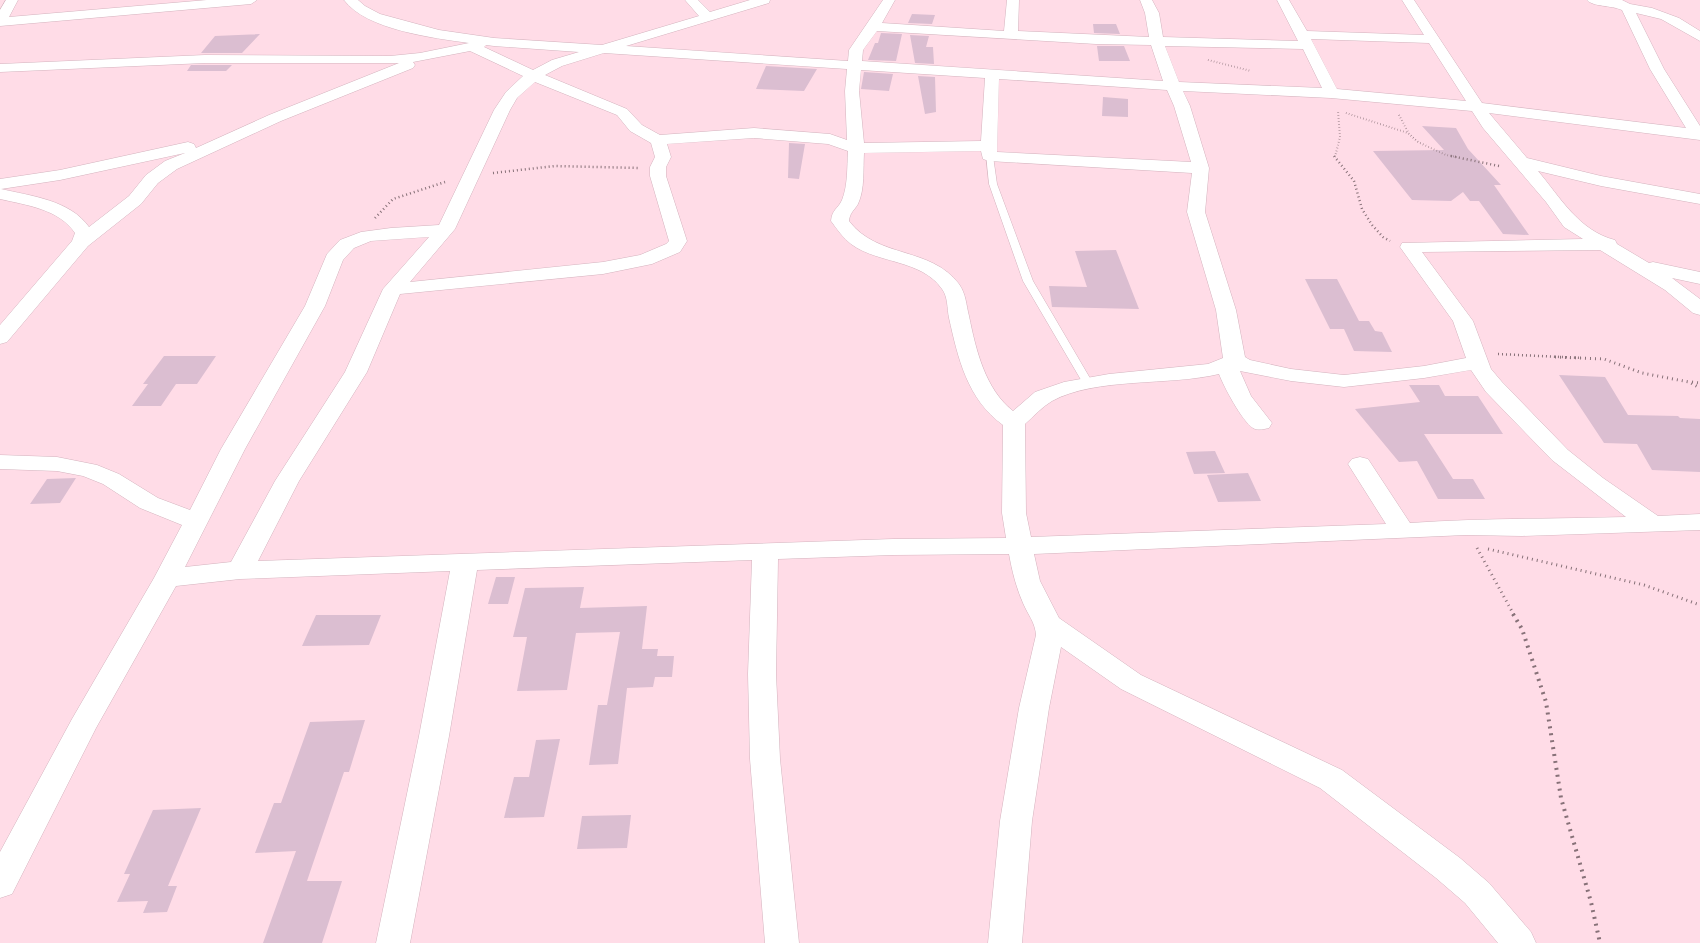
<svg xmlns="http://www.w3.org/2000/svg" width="1700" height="943" viewBox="0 0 1700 943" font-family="Ubuntu,sans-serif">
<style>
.building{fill:#dbbed1}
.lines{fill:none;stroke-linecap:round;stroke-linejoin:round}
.lane-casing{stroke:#d4b3be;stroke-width:1}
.street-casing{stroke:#d4b3be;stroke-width:1}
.path-far3{stroke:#877178;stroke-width:2;stroke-dasharray:0.5 2.5;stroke-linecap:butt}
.path-far2{stroke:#877178;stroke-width:2.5;stroke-dasharray:1 3;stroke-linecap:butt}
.path-far1{stroke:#877178;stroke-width:3;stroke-dasharray:1 4;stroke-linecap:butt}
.path{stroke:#877178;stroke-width:4;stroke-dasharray:2 5;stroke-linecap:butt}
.lane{fill:#fff;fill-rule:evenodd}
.street{fill:#fff;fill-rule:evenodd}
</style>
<rect width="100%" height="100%" fill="#ffdce7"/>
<path class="building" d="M 912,14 L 935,15 L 932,24 L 908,23 Z
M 1093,24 L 1116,24 L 1120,34 L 1094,33 Z
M 881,33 L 902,34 L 896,61 L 868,60 L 875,43 L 878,43 Z
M 260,34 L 242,53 L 201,53 L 215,36 Z
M 910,35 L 929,36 L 926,47 L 933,47 L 934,64 L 915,63 Z
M 1097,46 L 1124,46 L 1130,61 L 1099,61 Z
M 191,65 L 232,65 L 226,71 L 187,71 Z
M 766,66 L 817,69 L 804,91 L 756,89 Z
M 864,72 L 893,74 L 889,91 L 861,89 Z
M 918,76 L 935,77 L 936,112 L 925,114 Z
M 1103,97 L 1128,99 L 1128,117 L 1102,116 Z
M 1422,126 L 1456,128 L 1468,149 L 1501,185 L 1494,185 L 1529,235 L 1503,234 L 1479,201 L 1470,201 L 1463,192 L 1451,201 L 1412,200 L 1373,151 L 1444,150 Z
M 789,143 L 805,144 L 799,179 L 788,178 Z
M 1116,250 L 1139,309 L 1052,307 L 1049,286 L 1087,287 L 1075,251 Z
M 1305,279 L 1337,279 L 1359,321 L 1369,321 L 1375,331 L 1382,332 L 1392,352 L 1354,351 L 1344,329 L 1330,329 Z
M 164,356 L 216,356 L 197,384 L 176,384 L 161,406 L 132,406 L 148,384 L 143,384 Z
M 1559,375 L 1605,377 L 1628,415 L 1678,416 L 1680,418 L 1700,419 L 1700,472 L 1652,470 L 1637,444 L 1604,443 Z
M 1409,385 L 1439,385 L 1445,396 L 1478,396 L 1503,434 L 1424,434 L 1453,479 L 1473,479 L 1485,499 L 1438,499 L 1417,461 L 1399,462 L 1355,409 L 1420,402 Z
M 1215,451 L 1225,473 L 1194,474 L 1186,452 Z
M 1248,473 L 1261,501 L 1218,502 L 1207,475 Z
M 76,478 L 60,503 L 30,504 L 47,479 Z
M 496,577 L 515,577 L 508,604 L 488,604 Z
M 584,587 L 580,608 L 647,606 L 642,649 L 658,649 L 657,656 L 674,656 L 672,677 L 655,677 L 653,687 L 627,688 L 618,764 L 589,765 L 598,705 L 607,705 L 620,632 L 576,633 L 567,690 L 517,691 L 527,637 L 513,637 L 525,588 Z
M 316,615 L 381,615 L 369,645 L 302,646 Z
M 365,720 L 349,772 L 344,772 L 307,881 L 342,881 L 322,943 L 263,943 L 296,851 L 255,853 L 274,803 L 281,803 L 310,722 Z
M 560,739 L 544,817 L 504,818 L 514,777 L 529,777 L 536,740 Z
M 201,808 L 168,886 L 177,886 L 167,912 L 143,913 L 148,901 L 117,902 L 130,874 L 124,874 L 153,810 Z
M 631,815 L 627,848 L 577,849 L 582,816 Z"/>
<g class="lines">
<g class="lane-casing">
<path id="lane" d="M 986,154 L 993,156 L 997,184 L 1033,281 L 1094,385 L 1093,387 L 1089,388 L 1084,385 L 1023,281 L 989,184 Z"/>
</g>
<g class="street-casing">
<path id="street" d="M 6,0 L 18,0 L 9,17 L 207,0 L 257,0 L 251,4 L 0,26 L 0,10 Z
M 344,0 L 358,0 L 365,6 L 380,14 L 439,30 L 494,38 L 602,45 L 699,16 L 685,0 L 698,0 L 710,12 L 750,0 L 770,0 L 769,3 L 626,46 L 848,61 L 849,50 L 883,0 L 895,0 L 882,23 L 1004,31 L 1007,0 L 1019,0 L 1018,31 L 1149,37 L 1145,13 L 1140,0 L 1152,0 L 1159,13 L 1163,37 L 1298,41 L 1277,0 L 1289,0 L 1307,31 L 1424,35 L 1402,0 L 1414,0 L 1482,103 L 1686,128 L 1650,69 L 1622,10 C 1611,5 1593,7 1587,0 L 1622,0 L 1630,4 L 1652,8 L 1679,18 L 1700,31 L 1700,41 L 1661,19 L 1636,13 L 1664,69 L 1700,126 L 1700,140 L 1489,113 L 1527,158 L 1601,176 L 1700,194 L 1700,204 L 1601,186 L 1538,171 C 1560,197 1579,231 1615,240 L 1617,244 L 1649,263 L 1653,262 L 1700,272 L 1700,284 L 1672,278 L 1700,299 L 1700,315 L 1693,313 L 1665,290 L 1600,250 L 1422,252 L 1473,321 L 1491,369 L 1502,382 L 1568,450 L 1603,478 L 1658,516 L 1700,514 L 1700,530 L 1522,536 L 1466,535 L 1034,554 L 1040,581 L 1059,618 L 1141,675 L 1342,770 L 1460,858 L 1489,883 L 1531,932 L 1536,943 L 1498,943 L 1465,903 L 1436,878 L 1320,788 L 1121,689 L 1061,647 L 1049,708 L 1032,821 L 1022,943 L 988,943 L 1000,821 L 1019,708 L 1036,635 C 1035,622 1028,615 1023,603 C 1016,587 1012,571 1009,554 L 893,555 L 778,559 L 776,674 L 780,759 L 799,943 L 765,943 L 750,759 L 748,674 L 752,560 L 477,570 L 449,736 L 410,943 L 376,943 L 419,736 L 450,571 L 240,579 L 176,586 L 96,728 L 12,894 L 0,898 L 0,852 L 72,719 L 154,578 L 182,525 L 140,508 L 103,484 L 83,476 L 57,471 L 0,469 L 0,455 L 57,457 L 97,465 L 119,474 L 158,498 L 190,510 L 221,449 L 305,306 L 327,254 L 340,240 L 361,232 L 391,228 L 439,225 L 494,110 L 506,92 L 523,76 L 470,51 L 413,62 L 415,65 L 413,68 L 281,121 L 177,169 L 158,183 L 141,204 L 88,246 L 7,342 L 0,344 L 0,325 L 72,241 L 75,233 C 59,209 26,205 0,199 L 0,179 L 60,170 L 188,142 L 194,144 L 196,148 L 269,115 L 399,63 L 205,63 L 0,72 L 0,64 L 205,55 L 390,56 L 420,53 L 469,43 C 434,38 366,30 344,0 ZM 877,31 L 1096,44 L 1151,45 L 1163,81 L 862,61 L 863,50 ZM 1311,39 L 1429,43 L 1466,101 L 1337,89 ZM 486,45 L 494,46 L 579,52 L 552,60 L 533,70 L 484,47 ZM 1165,46 L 1303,49 L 1322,88 L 1179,82 ZM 604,53 L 847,69 L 845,91 L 847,140 L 830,134 L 754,128 L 660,135 L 642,125 L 627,109 L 545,75 L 562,66 ZM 861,70 L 985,78 L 981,141 L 864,143 L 859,91 ZM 999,79 L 1167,90 L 1174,106 L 1191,162 L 997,152 ZM 535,82 L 617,115 L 630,131 L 651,143 L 655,157 L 650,167 L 650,176 L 669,241 L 666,244 L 640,255 L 603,262 L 410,282 L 455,229 L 510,110 L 517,98 ZM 1183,91 L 1331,98 L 1472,111 L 1483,128 L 1546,202 L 1564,227 L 1583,239 L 1402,243 L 1400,247 L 1453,321 L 1466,358 L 1424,366 L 1344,375 L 1291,369 L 1250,360 L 1245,357 L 1236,310 L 1205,212 L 1209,168 L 1190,106 ZM 754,138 L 828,144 L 848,151 C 847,167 848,185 842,200 C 838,209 832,209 831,221 C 837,229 843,238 851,244 C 878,264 921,259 942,289 C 948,297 947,308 949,318 C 958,358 967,399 1003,425 L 1002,513 L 1006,538 L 893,539 L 258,561 L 299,481 L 367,372 L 400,294 L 603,274 L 652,264 L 680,252 L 687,241 L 666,176 L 666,167 L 671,157 L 667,144 ZM 981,151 L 983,159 L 989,161 L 1192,173 L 1187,212 L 1216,310 L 1223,358 L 1208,364 L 1109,374 L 1064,382 L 1035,392 L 1013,411 C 985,389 976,350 969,316 C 966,304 966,294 959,284 C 930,246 878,259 849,221 C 850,212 854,211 858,204 C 865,189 863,169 864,153 ZM 185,153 L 165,161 L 146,175 L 129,196 L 89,227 C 70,200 31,196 1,189 L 60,180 ZM 429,237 L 383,289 L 345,372 L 275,481 L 231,562 L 185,567 L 245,449 L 325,306 L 343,260 L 354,248 L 371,241 ZM 1471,370 L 1486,392 L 1552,460 L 1626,517 C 1554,519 1482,518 1410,523 L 1368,459 L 1360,457 L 1352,459 L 1348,464 L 1386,524 L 1031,537 L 1026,513 L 1025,424 C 1034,416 1042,407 1052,401 C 1096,377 1170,386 1219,374 C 1224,387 1242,421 1253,428 C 1258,431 1264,429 1269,428 L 1272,423 L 1251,396 L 1240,371 L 1291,381 L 1344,387 L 1424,378 Z"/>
</g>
<path class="path-far3" d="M 1208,60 L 1251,71
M 1346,113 L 1408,133 L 1418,142 L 1446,155 L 1457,157
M 1399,115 L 1408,132
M 1335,157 L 1340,137 L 1338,111"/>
<path class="path-far2" d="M 1334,156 L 1354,181 L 1362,209 L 1372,225 L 1383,237 L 1390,241
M 1451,156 L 1499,166
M 493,173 L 555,166 L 639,168
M 375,218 L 393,199 L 445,182
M 1498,354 L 1582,358"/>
<path class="path-far1" d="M 1555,357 L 1604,359 L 1642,373 L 1689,382 L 1700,388
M 1692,382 L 1700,383
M 1477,548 L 1514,615
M 1488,549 L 1644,585 L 1700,605"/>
<path class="path" d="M 1513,614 L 1522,629 L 1546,702 L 1561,798 L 1591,902 L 1600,943"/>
<use href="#lane" class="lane"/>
<use href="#street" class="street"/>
</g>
</svg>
